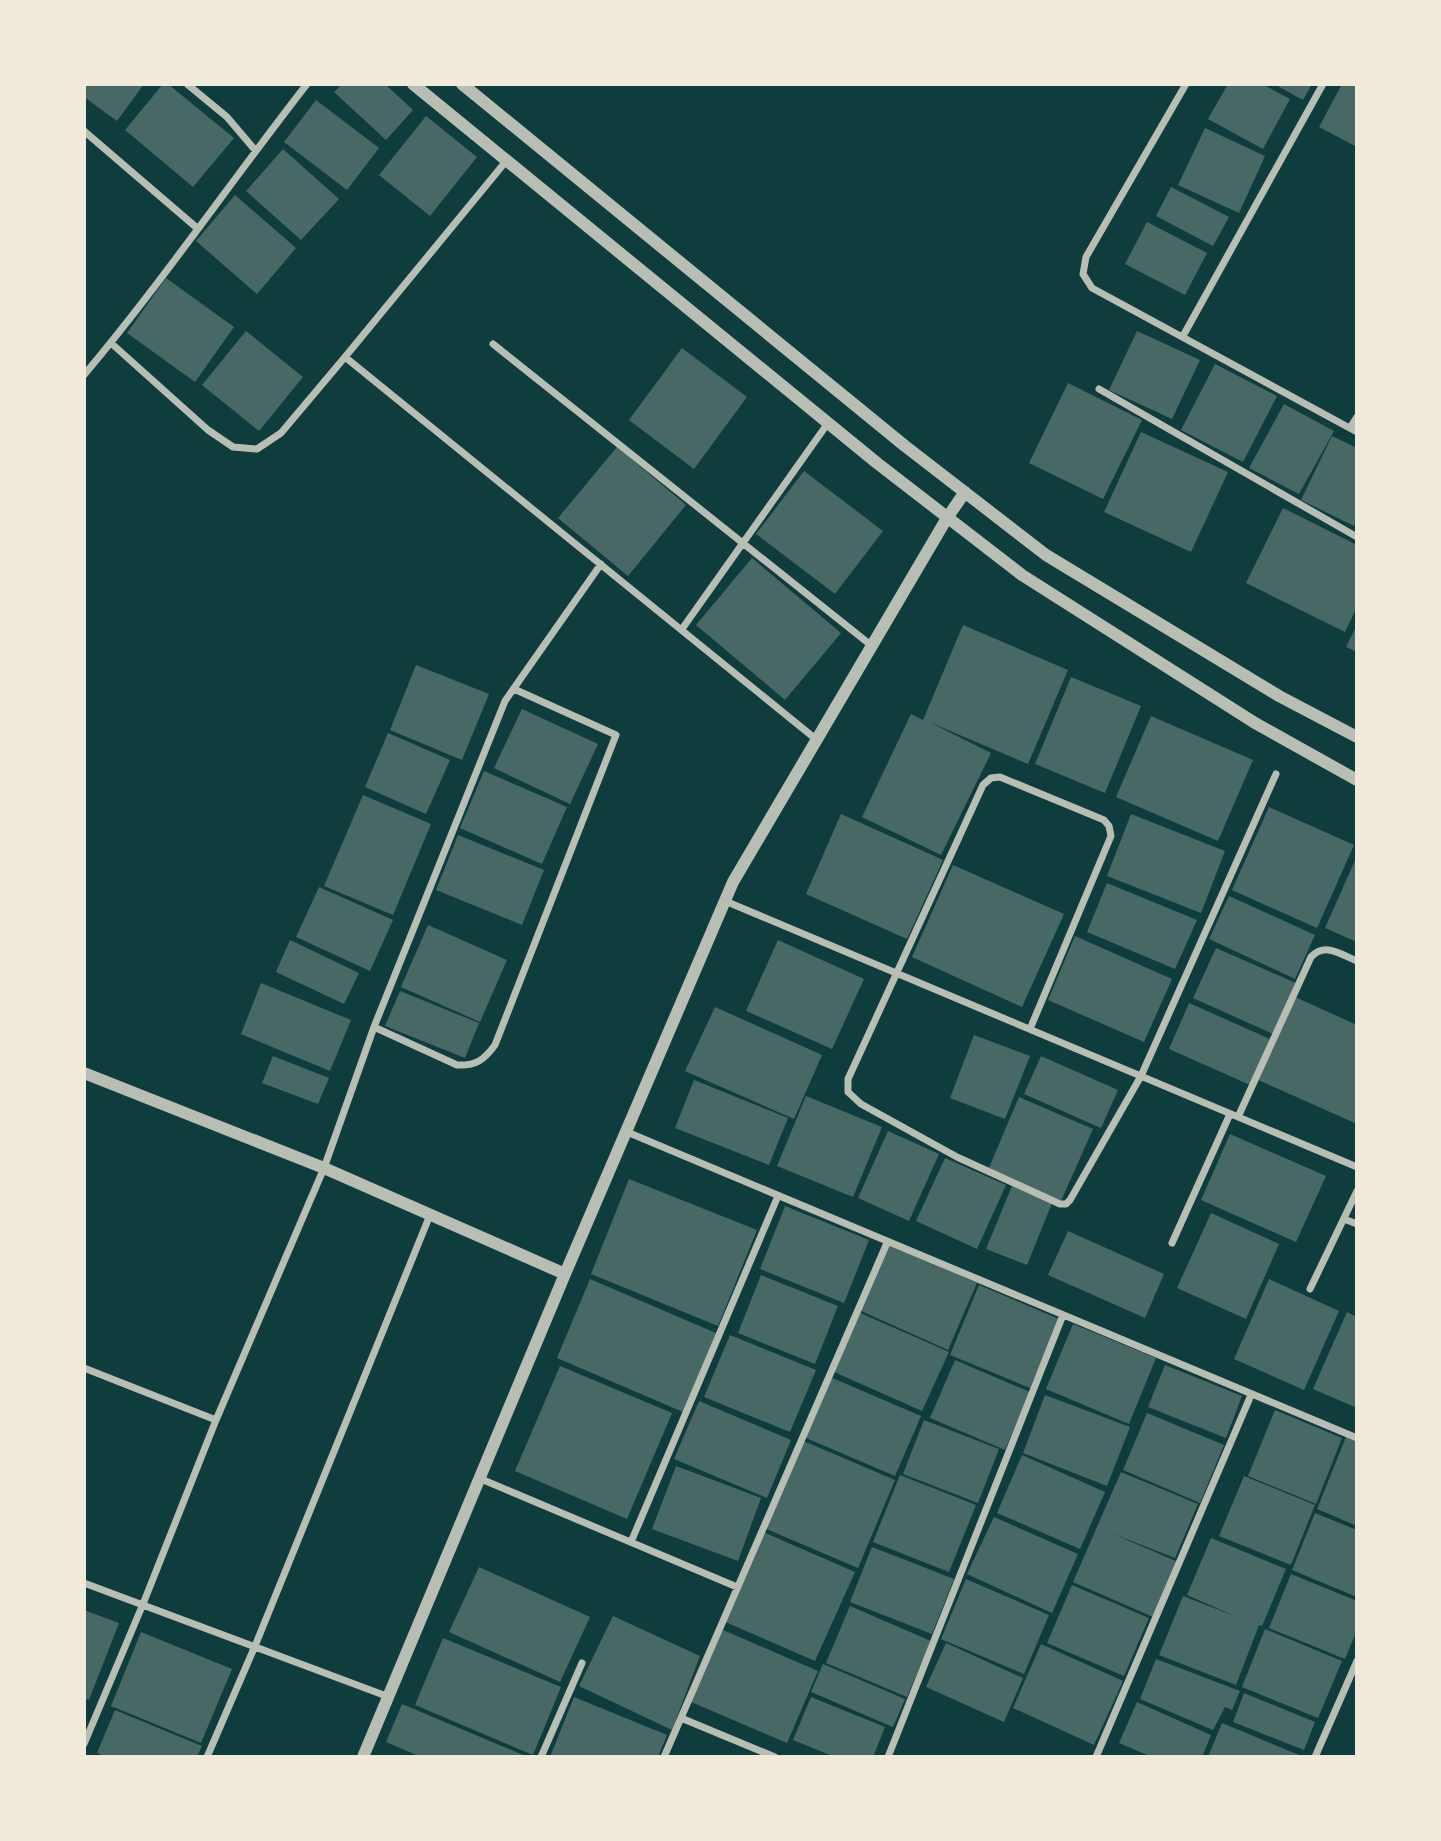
<svg xmlns="http://www.w3.org/2000/svg" width="1441" height="1841" viewBox="0 0 1441 1841" font-family="'Fira Sans Condensed',sans-serif">
<style>
.building{fill:#486865}
.lines{fill:none;stroke-linecap:round;stroke-linejoin:round}
.minor{stroke:#b8beb3;stroke-width:7}
.tertiary{stroke:#b8beb3;stroke-width:12}
</style>
<rect width="100%" height="100%" fill="#0f3d3e"/>
<path class="building" d="M 84,84 L 144,84 L 117,121 L 84,97 Z
M 163,84 L 168,84 L 234,138 L 193,187 L 125,130 Z
M 342,84 L 385,84 L 413,110 L 386,140 L 334,92 Z
M 1228,84 L 1262,84 L 1290,99 L 1263,149 L 1208,119 Z
M 1274,84 L 1312,84 L 1303,100 Z
M 1342,84 L 1357,84 L 1357,147 L 1319,127 Z
M 316,100 L 379,148 L 347,190 L 284,142 Z
M 426,116 L 477,157 L 430,216 L 379,175 Z
M 1205,128 L 1265,156 L 1239,213 L 1178,185 Z
M 283,149 L 339,199 L 301,240 L 246,191 Z
M 1171,187 L 1229,217 L 1213,246 L 1156,216 Z
M 235,195 L 296,248 L 257,294 L 196,241 Z
M 1147,222 L 1207,253 L 1185,295 L 1125,264 Z
M 166,278 L 234,327 L 195,382 L 127,333 Z
M 246,331 L 303,377 L 259,431 L 202,385 Z
M 1137,331 L 1200,360 L 1172,419 L 1109,390 Z
M 682,348 L 747,397 L 694,469 L 629,420 Z
M 1215,364 L 1277,396 L 1243,462 L 1181,430 Z
M 1068,383 L 1142,420 L 1103,499 L 1029,463 Z
M 1284,404 L 1334,431 L 1299,494 L 1249,468 Z
M 1141,432 L 1228,472 L 1191,552 L 1104,512 Z
M 1332,436 L 1357,448 L 1357,520 L 1354,526 L 1301,500 Z
M 617,447 L 686,505 L 628,576 L 558,518 Z
M 804,471 L 883,531 L 835,594 L 756,534 Z
M 1283,508 L 1357,545 L 1357,607 L 1345,632 L 1246,583 Z
M 752,558 L 841,633 L 785,700 L 696,625 Z
M 963,625 L 1068,670 L 1028,764 L 929,722 L 991,753 L 941,855 L 862,817 L 911,714 L 923,720 Z
M 1357,625 L 1357,652 L 1346,647 Z
M 416,665 L 489,694 L 462,760 L 390,730 Z
M 1071,677 L 1141,706 L 1105,793 L 1035,764 Z
M 522,709 L 598,744 L 570,804 L 494,768 Z
M 1151,716 L 1253,760 L 1218,841 L 1116,797 Z
M 388,733 L 450,760 L 426,814 L 365,787 Z
M 484,771 L 567,807 L 542,864 L 460,828 Z
M 363,795 L 431,824 L 393,915 L 324,886 Z
M 1269,807 L 1354,845 L 1317,928 L 1232,890 Z
M 841,814 L 943,860 L 907,939 L 806,894 Z
M 1131,814 L 1225,851 L 1201,913 L 1107,876 Z
M 458,835 L 544,870 L 522,925 L 436,890 Z
M 1357,856 L 1357,942 L 1325,928 Z
M 953,865 L 1064,914 L 1022,1007 L 912,957 Z
M 1107,883 L 1197,920 L 1175,969 L 1087,932 Z
M 319,887 L 393,920 L 370,971 L 296,937 Z
M 1229,896 L 1315,935 L 1295,979 L 1209,939 Z
M 428,925 L 507,960 L 480,1022 L 401,987 Z
M 1075,936 L 1172,979 L 1144,1042 L 1048,1000 Z
M 290,940 L 359,973 L 344,1004 L 276,972 Z
M 778,940 L 864,979 L 832,1049 L 746,1011 Z
M 1216,948 L 1296,983 L 1273,1034 L 1193,998 Z
M 261,983 L 351,1020 L 330,1071 L 241,1034 Z
M 400,991 L 479,1023 L 465,1058 L 385,1026 Z
M 1295,997 L 1357,1025 L 1357,1124 L 1258,1080 Z
M 1189,1003 L 1270,1039 L 1250,1085 L 1169,1049 Z
M 715,1007 L 822,1055 L 794,1119 L 685,1071 Z
M 974,1035 L 1030,1056 L 1005,1119 L 950,1098 Z
M 273,1056 L 329,1078 L 318,1104 L 262,1083 Z
M 1041,1056 L 1118,1090 L 1101,1128 L 1024,1094 Z
M 694,1080 L 788,1118 L 769,1165 L 675,1128 Z
M 806,1096 L 882,1127 L 853,1197 L 777,1166 Z
M 1019,1097 L 1093,1129 L 1061,1201 L 988,1170 Z
M 888,1131 L 939,1154 L 909,1221 L 858,1198 Z
M 1230,1134 L 1326,1176 L 1296,1242 L 1201,1200 Z
M 945,1158 L 1006,1185 L 977,1249 L 916,1221 Z
M 629,1179 L 757,1230 L 718,1326 L 591,1274 Z
M 1012,1186 L 1052,1203 L 1027,1265 L 986,1249 Z
M 785,1206 L 869,1240 L 844,1303 L 760,1269 Z
M 1211,1213 L 1279,1244 L 1246,1319 L 1177,1288 Z
M 1068,1231 L 1164,1274 L 1145,1318 L 1048,1275 Z
M 888,1244 L 977,1283 L 948,1350 L 859,1310 Z
M 761,1275 L 838,1306 L 815,1364 L 738,1333 Z
M 590,1279 L 716,1333 L 683,1412 L 557,1358 Z
M 1269,1279 L 1339,1311 L 1304,1390 L 1234,1359 Z
M 979,1285 L 1059,1319 L 1030,1388 L 950,1355 Z
M 858,1312 L 949,1352 L 922,1411 L 832,1371 Z
M 1347,1312 L 1357,1317 L 1357,1408 L 1313,1389 Z
M 1073,1324 L 1156,1358 L 1129,1424 L 1046,1389 Z
M 730,1335 L 816,1370 L 790,1432 L 704,1397 Z
M 955,1360 L 1030,1392 L 1005,1450 L 930,1418 Z
M 1165,1365 L 1242,1396 L 1226,1438 L 1148,1407 Z
M 560,1366 L 672,1413 L 627,1519 L 515,1471 Z
M 830,1377 L 921,1416 L 895,1476 L 804,1437 Z
M 1045,1395 L 1130,1427 L 1107,1486 L 1023,1453 Z
M 699,1401 L 791,1440 L 767,1498 L 674,1459 Z
M 1275,1410 L 1342,1438 L 1316,1504 L 1248,1476 Z
M 1147,1413 L 1224,1445 L 1200,1503 L 1123,1470 Z
M 924,1420 L 999,1449 L 978,1503 L 903,1474 Z
M 1346,1437 L 1357,1442 L 1357,1526 L 1317,1509 Z
M 801,1440 L 895,1480 L 858,1568 L 764,1528 Z
M 1022,1455 L 1105,1492 L 1080,1549 L 997,1513 Z
M 676,1466 L 761,1498 L 738,1561 L 652,1529 Z
M 1121,1472 L 1198,1504 L 1175,1558 L 1111,1533 L 1178,1562 L 1153,1617 L 1073,1582 Z
M 900,1475 L 976,1505 L 949,1572 L 873,1542 Z
M 1244,1476 L 1315,1505 L 1291,1565 L 1219,1536 Z
M 1315,1513 L 1357,1530 L 1357,1597 L 1292,1570 Z
M 994,1517 L 1078,1554 L 1052,1613 L 967,1574 Z
M 763,1532 L 855,1572 L 815,1661 L 723,1621 Z
M 1211,1538 L 1286,1569 L 1262,1626 L 1259,1625 L 1236,1685 L 1159,1655 L 1183,1596 L 1237,1617 L 1187,1595 Z
M 872,1547 L 954,1579 L 932,1634 L 850,1602 Z
M 479,1567 L 590,1617 L 560,1682 L 449,1632 Z
M 1291,1574 L 1357,1601 L 1357,1630 L 1345,1659 L 1269,1628 Z
M 966,1579 L 1049,1615 L 1024,1674 L 941,1639 Z
M 1072,1585 L 1149,1618 L 1124,1676 L 1047,1643 Z
M 850,1606 L 931,1641 L 907,1697 L 826,1663 Z
M 84,1610 L 119,1623 L 89,1700 L 84,1698 Z
M 613,1616 L 700,1656 L 672,1730 L 579,1686 Z
M 1265,1629 L 1342,1661 L 1318,1718 L 1242,1687 Z
M 723,1630 L 818,1671 L 787,1743 L 691,1702 Z
M 141,1632 L 232,1669 L 201,1743 L 111,1706 Z
M 443,1638 L 561,1687 L 533,1755 L 415,1705 Z
M 946,1643 L 1023,1678 L 1004,1722 L 926,1687 Z
M 1041,1644 L 1123,1681 L 1094,1745 L 1013,1708 Z
M 1156,1659 L 1240,1691 L 1232,1710 L 1225,1707 L 1213,1730 L 1140,1699 Z
M 823,1664 L 905,1699 L 893,1727 L 811,1692 Z
M 1244,1693 L 1315,1722 L 1304,1750 L 1233,1722 Z
M 574,1697 L 667,1735 L 658,1757 L 550,1757 Z
M 811,1697 L 885,1727 L 873,1757 L 835,1757 L 793,1740 Z
M 1137,1702 L 1211,1735 L 1202,1757 L 1152,1757 L 1119,1743 Z
M 402,1704 L 528,1757 L 421,1757 L 386,1742 Z
M 115,1710 L 202,1746 L 197,1757 L 106,1757 L 97,1753 Z
M 1222,1723 L 1304,1757 L 1208,1757 Z"/>
<g class="lines">
<path class="minor" d="M 187,84 L 227,117 L 255,150
M 1186,84 L 1086,257 L 1083,274 L 1092,288 L 1357,432
M 84,131 L 197,228
M 507,160 L 345,357 L 817,740
M 1183,336 L 1323,84
M 111,343 L 208,430 L 233,447 L 257,449 L 281,433 L 345,357
M 493,344 L 872,646
M 84,375 C 163,281 232,180 307,84
M 1099,389 L 1357,537
M 1350,428 L 1357,417
M 682,629 L 828,423
M 725,901 L 1357,1167
M 374,1027 L 457,1065 C 476,1066 484,1060 495,1045 L 616,735 L 514,689
M 1030,1029 L 1111,836 L 1109,826 L 1104,820 L 1000,777 L 991,778 L 983,785 L 848,1079 L 848,1092 L 861,1104 L 957,1157 L 1060,1204 L 1066,1204 L 1070,1200 L 1141,1076 L 1276,774
M 1238,1117 L 1311,957 C 1325,942 1340,954 1357,961
M 627,1132 L 1357,1438
M 1344,1219 L 1357,1224
M 1172,1243 L 1230,1114
M 1310,1289 L 1357,1191
M 84,1368 L 216,1420
M 481,1479 L 737,1587
M 631,1542 L 778,1196
M 84,1583 L 389,1697
M 681,1718 L 775,1757
M 84,1744 L 143,1604 L 216,1420 L 324,1168 L 374,1027 L 505,701 L 601,564
M 207,1757 L 255,1646 L 430,1215
M 541,1757 L 582,1663
M 664,1757 L 887,1243
M 888,1757 L 1063,1315
M 1096,1757 L 1251,1395
M 1315,1757 L 1357,1661"/>
<path class="tertiary" d="M 413,84 L 877,463 L 1022,575 L 1255,723 L 1357,780
M 462,84 L 905,446 L 1046,555 L 1279,696 L 1357,737
M 84,1073 L 324,1168 L 565,1274
M 363,1757 L 565,1274 L 733,882 L 947,518 L 965,492"/>
</g>
<rect width="1441" height="1841" fill="none" stroke="#f1e9da" stroke-width="172"/>
</svg>
